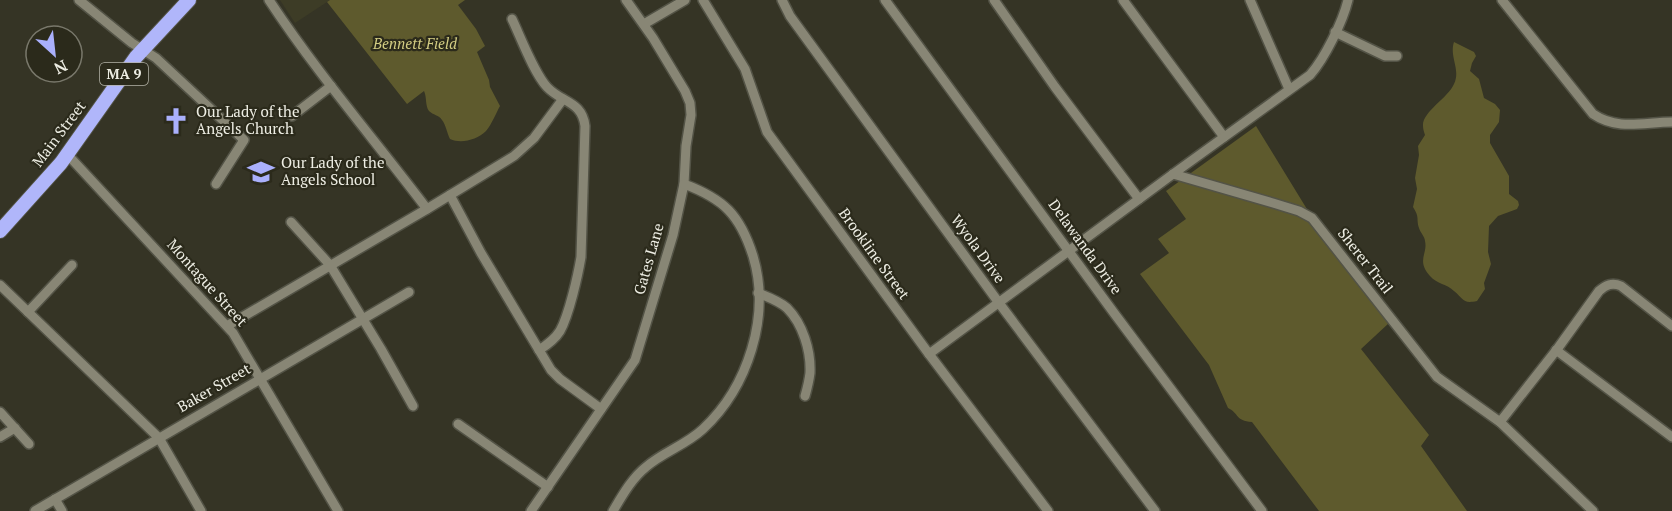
<svg xmlns="http://www.w3.org/2000/svg" width="1672" height="511" font-family="'PT Serif',serif">
	<rect width="100%" height="100%" fill="#353425"/>
	<polygon fill="#3d3c26" points="280,0 330,0 295,23"/>
	<g fill="#5e5a2d">
		<path d="M330 0H465L458 5 476 29 485 46 477 52 489 80 490 87 500 106C496 113 492 124 486 131 477 140 461 144 450 139 447 133 446 125 442 120 439 115 433 115 429 111 425 106 427 97 424 91L407 104 327 2Z"/>
		<path d="M1454 42 1474 52 1476 56 1472 63 1470 71 1479 79 1484 98 1495 104 1500 110 1499 122 1490 135V143L1509 176V194L1518 201 1519 205 1517 209 1498 216 1489 226 1488 252 1491 264 1484 283 1485 289 1477 301C1462 304 1464 299 1454 291 1447 284 1437 284 1430 276 1416 260 1428 254 1425 241 1425 237 1420 232 1419 228 1416 218 1420 218 1413 207L1417 189 1415 178 1419 155 1418 146 1425 135C1424 132 1423 129 1423 126 1422 112 1448 98 1454 84 1461 69 1449 57 1454 42Z"/>
		<path d="M1256 126 1332 250 1389 323 1361 349 1429 435 1421 446 1467 511H1319L1252 422C1235 421 1239 413 1228 408L1209 365 1140 274 1169 253 1158 239 1186 219 1166 191Z"/>
	</g>
	<g fill="none" stroke-linecap="round" stroke-linejoin="round">
		<defs>
			<g id="minor">
				<polyline points="79,0 132,43 156,58 244,140 216,184"/>
				<path d="M269 0C317 73 374 139 427 209"/>
				<polyline points="703,0 745,69 767,132 929,354 1048,511"/>
				<polyline points="782,0 790,16 999,303 1155,511"/>
				<polyline points="885,0 1114,313 1262,511"/>
				<polyline points="994,0 1055,87 1139,199"/>
				<polyline points="1123,0 1224,137"/>
				<polyline points="1250,0 1289,89"/>
				<path d="M1502 0 1593 114C1618 131 1644 122 1672 122"/>
				<path d="M512 19C521 38 534 73 547 87 562 103 582 101 585 126L581 257C578 275 569 315 560 331 555 339 547 345 539 350"/>
				<polyline points="644,24 685,0"/>
				<polyline points="1335,32 1385,56 1397,56"/>
				<polyline points="292,116 331,86"/>
				<polyline points="67,154 233,333 338,511"/>
				<polyline points="1173,174 1273,203 1299,211 1312,218 1437,377 1500,422 1593,511"/>
				<polyline points="450,195 481,253 551,370 560,379 601,409"/>
				<polyline points="291,222 330,265 381,349 413,406"/>
				<polyline points="0,285 159,438 201,511"/>
				<path d="M758 293C768 297 779 301 787 308 803 324 811 351 810 373 809 381 807 389 805 396"/>
				<polyline points="28,312 72,265"/>
				<polyline points="227,326 427,209 514,156 534,138 563,99"/>
				<polyline points="1556,350 1672,437"/>
				<path d="M929 354 1173 174 1310 75C1325 58 1343 21 1348 0"/>
				<polyline points="0,412 29,444"/>
				<path d="M1500 422 1558 348 1599 291C1606 285 1612 282 1621 286L1672 326"/>
				<polyline points="458,424 548,487"/>
				<polyline points="0,437 15,428"/>
				<polyline points="55,499 62,511"/>
				<polyline points="35,511 409,292"/>
				<polyline points="531,511 635,360 673,235 684,184 686,146 691,115 690,103 685,91 653,38 626,0"/>
				<path d="M613 511C622 496 632 478 646 467 663 452 686 445 703 429 748 387 771 316 753 256 740 215 724 199 684 184"/>
			</g>
			<polyline id="highway" points="0,231 61,163 136,57 189,0"/>
		</defs>
		<use href="#minor" stroke="#535346" stroke-width="12"/>
		<use href="#highway" stroke="#535346" stroke-width="16"/>
		<use href="#minor" stroke="#888675" stroke-width="9"/>
		<use href="#highway" stroke="#b0b6fa" stroke-width="14"/>
	</g>
	<defs>
		<symbol id="church-bare" viewBox="-9 -9 18 18"><path d="M-1.2-6h2.4v3.5h3.3v2.4h-3.3V6h-2.4V-.1h-3.3v-2.4h3.3Z" fill="#aab0fc" stroke="#2b2a1b" stroke-width="2.5" paint-order="stroke"/></symbol>
		<symbol id="school-bare" viewBox="-9 -9 18 18"><path d="M0-5L7-2L0 1L-7-2ZM-4 1L0 2.5L4 1V4Q0 6-4 4Z" fill="#aab0fc" stroke="#2b2a1b" stroke-width="2.5" paint-order="stroke"/></symbol>
	</defs>
	<g fill-rule="evenodd">
		<use href="#church-bare" x="157" y="102" width="38" height="38"/>
		<use href="#school-bare" x="242" y="153" width="38" height="38"/>
	</g>
	<g text-anchor="middle" stroke-width="4.5" stroke-linejoin="round" paint-order="stroke">
		<rect fill="#2b2a1b" stroke="#b4b3a8" stroke-width="1.5" x="100" y="63" width="48" height="22" rx="4.5"/>
		<g font-size="14" font-weight="bold" fill="#eeeee4">
			<text x="124" y="79">MA 9</text>
		</g>
		<g font-size="15" font-style="italic" fill="#d2cc82" stroke="#2b2a1b">
			<text x="415" y="49">Bennett Field</text>
		</g>
		<g font-size="15" fill="#eeeee4" stroke="#2b2a1b" text-anchor="start">
			<text x="196" y="117">Our Lady of the<tspan x="196" dy="17">Angels Church</tspan></text>
			<text x="281" y="168">Our Lady of the<tspan x="281" dy="17">Angels School</tspan></text>
		</g>
		<g font-size="15" fill="#eeeee4" stroke="#2b2a1b">
			<text transform="translate(59 134) rotate(-53)" y="5">Main Street</text>
			<text transform="translate(1085 247) rotate(54)" y="5">Delawanda Drive</text>
			<text transform="translate(978 249) rotate(54)" y="5">Wyola Drive</text>
			<text transform="translate(874 254) rotate(54)" y="5">Brookline Street</text>
			<text transform="translate(649 259) rotate(-74)" y="5">Gates Lane</text>
			<text transform="translate(1365 261) rotate(52)" y="5">Sherer Trail</text>
			<text transform="translate(207 283) rotate(48)" y="5">Montague Street</text>
			<text transform="translate(214 388) rotate(-30)" y="5">Baker Street</text>
		</g>
	</g>
	<g transform="translate(54 54) rotate(153)"><circle r="28" fill="#2b2a1b" stroke="#79786b" stroke-width="1.5"/>
	<path d="M0-4.5L10 22L0 15L-10 22Z" fill="#aab0fc"/>
	<text y="-9" font-size="16" font-weight="bold" text-anchor="middle" fill="#eeeee4">N</text>
	</g>
</svg>
